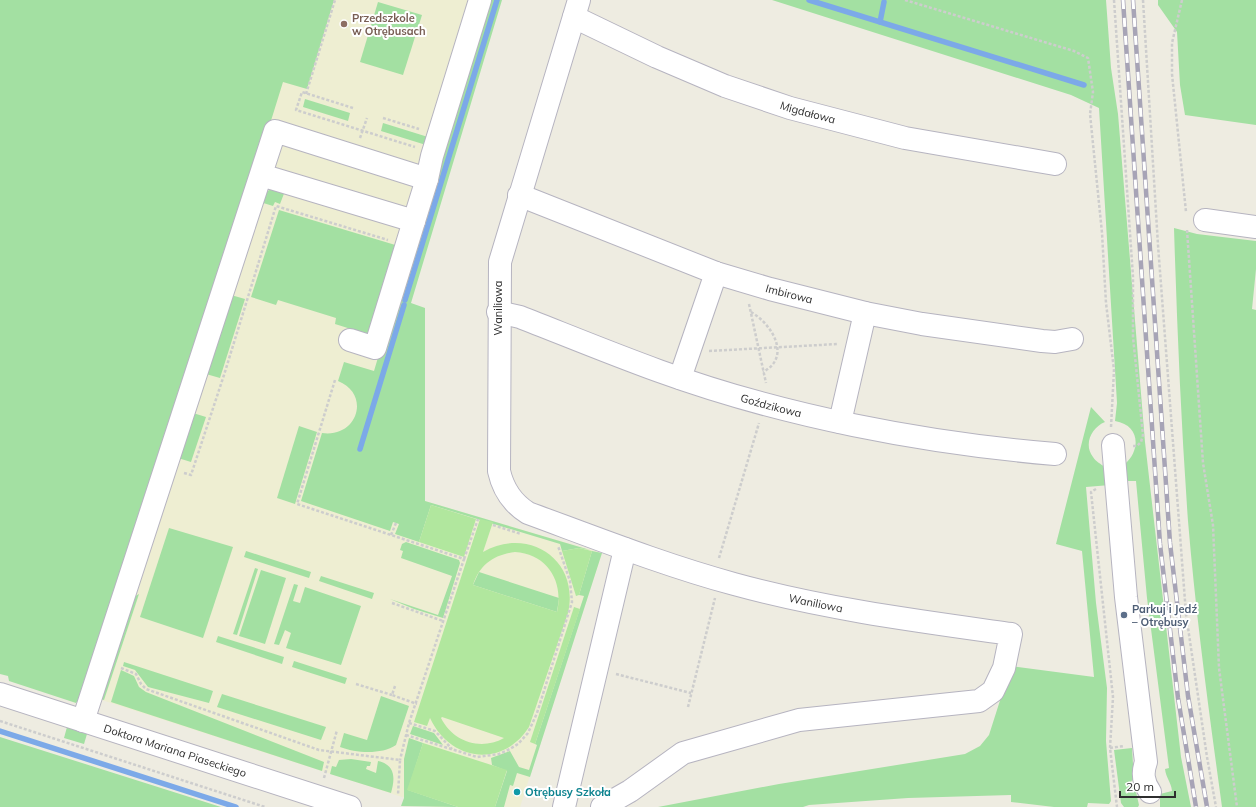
<svg xmlns="http://www.w3.org/2000/svg" width="1256" height="807" font-family="Mulish,sans-serif">
	<rect width="100%" height="100%" fill="#eeece1"/>
	<polygon fill="#eeeed2" points="304,0 490,0 398,300 425,308 425,501 602,553 520,807 433,807 83,694"/>
	<g fill="#a3e0a2">
		<polygon points="0,0 334,0 307,89 283,82 247,198 83,694 76,703 9,681 8,676 0,674"/>
		<path d="M485 0H502L411 303 425 308V501L590 550 579 548 562 551 560 544 431 505 419 542 395 534 399 524 393 522 390 531 301 501 322 433C358 438 371 394 338 381L344 362 374 371Z"/>
		<path d="M772 0H1106L1111 68 1118 114 1145 442 1181 757 1191 807H1160V794L1172 791C1171 782 1166 778 1165 769L1169 768 1147 598 1136 481H1128L1125 479V464C1141 450 1140 425 1115 421L1117 403 1099 108 1071 95Z"/>
		<polygon points="1158,0 1256,0 1256,125 1185,115 1180,85 1177,32 1158,5"/>
		<polygon points="378,2 422,15 403,75 360,62"/>
		<polygon points="305,99 350,113 348,121 303,107"/>
		<polygon points="383,123 428,137 426,145 381,131"/>
		<polygon points="271,189 285,191 280,204 275,202 273,206 260,202 266,192"/>
		<polygon points="279,210 402,247 370,335 335,324 336,318 278,300 276,305 251,297"/>
		<path d="M1174 228 1197 234 1256 241V269L1252 309 1256 310V807H1222C1209 712 1196 617 1188 521 1181 423 1177 326 1174 228Z"/>
		<polygon points="231,295 245,299 220,378 206,374"/>
		<path d="M1091 407 1105 422C1092 427 1083 444 1093 457 1096 462 1101 464 1105 467 1108 471 1108 480 1110 485L1086 487 1096 603 1107 688 1106 741 1111 801 1109 804 1088 803 1087 807H1054L1011 802V795L908 798 809 805 803 807H658L779 784 965 754 980 746 989 735 1011 666 1094 677 1082 551 1056 544Z"/>
		<polygon points="193,413 206,417 191,462 178,458"/>
		<polygon points="299,426 317,432 295,504 277,498"/>
		<polygon points="169,528 233,547 203,638 140,617"/>
		<polygon points="406,542 459,560 460,563 443,618 414,609 390,599 438,615 452,576 401,558 403,551 400,550 402,544"/>
		<polygon points="246,551 311,572 309,578 244,557"/>
		<polygon points="592,551 602,553 530,777 517,773 513,786 510,785 504,807 495,807 507,771 492,765 491,758 510,751 519,767 529,770 537,745 535,744 584,596 579,595"/>
		<polygon points="255,568 258,569 237,635 233,634"/>
		<polygon points="261,570 286,578 265,644 239,636"/>
		<polygon points="479,572 559,598 557,612 473,585"/>
		<polygon points="321,576 374,593 372,599 319,581"/>
		<polygon points="294,584 298,585 293,601 300,603 305,587 361,606 341,665 286,648 291,633 285,630 279,645 274,644"/>
		<polygon points="139,594 104,700 97,698 130,599"/>
		<polygon points="218,636 284,657 282,664 216,642"/>
		<polygon points="294,661 347,678 345,684 292,667"/>
		<polygon points="124,662 213,691 209,703 148,687 135,670 123,666"/>
		<polygon points="121,670 134,676 139,687 146,692 324,762 322,771 111,702"/>
		<polygon points="222,694 326,727 321,740 217,707"/>
		<path d="M381 696 409 706 396 745C381 755 356 753 340 747L344 733 367 740Z"/>
		<polygon points="413,726 434,733 443,745 410,734"/>
		<polygon points="67,727 87,734 84,744 64,738"/>
		<polygon points="0,737 221,807 0,807"/>
		<polygon points="409,738 423,743 408,790 458,807 401,806 404,798 404,759"/>
		<polygon points="1132,748 1134,780 1131,781 1132,783 1134,783 1139,805 1138,807 1124,807 1121,803 1114,750"/>
		<path d="M351 759 371 762 370 766H367L366 769 376 773 378 761C396 765 395 779 391 793L330 774 332 766 336 767 339 760Z"/>
	</g>
	<g fill="#b1e79e" fill-rule="evenodd">
		<polygon points="431,505 476,519 464,557 419,542"/>
		<path d="M480 519 493 522 483 552C529 526 580 560 568 613L529 727C502 769 450 761 430 718L427 726 414 722ZM515 552C547 554 564 581 557 612L473 585C480 564 494 555 515 552ZM441 718 442 717 504 738C481 751 453 742 441 718Z"/>
		<polygon points="579,548 592,551 579,595 576,596 562,551"/>
		<polygon points="574,607 580,609 535,744 530,742"/>
		<polygon points="423,743 507,770 495,807 458,807 407,790"/>
	</g>
	<g fill="none" stroke-linecap="round" stroke-linejoin="round">
		<g stroke="#7ca9e8" stroke-width="5.5">
			<polyline points="809,0 1084,85"/>
			<polyline points="880,22 884,2"/>
			<polyline points="405,300 497,0"/>
			<polyline points="360,449 404,305"/>
			<polyline points="0,731 236,807"/>
		</g>
		<defs>
			<g id="minor">
				<path id="s1" d="M579 0 500 262 499 471C503 489 512 503 528 513 596 538 664 565 734 584 825 609 918 621 1011 634L1004 668 993 691 979 701 799 720 683 753 630 791 602 807"/>
				<path id="s2" d="M574 17 657 57 725 86 790 108 905 138 1055 164"/>
				<polyline points="427,179 432,156 480,0"/>
				<path id="s3" d="M519 195 716 273 770 289 865 313 922 324 1042 341 1055 342 1072 339"/>
				<polyline points="1205,220 1256,227"/>
				<path id="s4" d="M498 312 520 317C566 335 612 354 659 371 783 416 923 443 1055 454"/>
				<polyline points="350,340 375,348 414,221"/>
				<polyline points="680,378 716,273"/>
				<polyline points="840,422 865,313"/>
				<path d="M1113 445 1126 597 1146 762C1142 773 1143 782 1150 792"/>
				<path id="s5" d="M0 694 350 807"/>
				<polyline points="83,721 275,131 427,179 414,221 261,175"/>
				<polyline points="564,807 625,549"/>
			</g>
		</defs>
		<use href="#minor" stroke="#b6b4c0" stroke-width="24"/>
		<g stroke="#cdcdcd" stroke-width="2.5" stroke-dasharray="3 2" stroke-linecap="butt">
			<polyline points="905,0 1074,51 1088,58 1093,92 1090,114 1102,233 1106,303 1114,370 1111,427"/>
			<polyline points="1114,0 1133,277 1133,337 1143,435 1141,442 1137,446 1133,446"/>
			<polyline points="1143,0 1158,245 1186,614 1207,757 1216,807"/>
			<polyline points="1182,0 1172,43 1172,74 1186,212"/>
			<polyline points="306,94 335,0"/>
			<polyline points="353,108 302,92 296,110 415,147"/>
			<polyline points="383,118 419,129"/>
			<polyline points="360,138 367,118"/>
			<polyline points="1187,230 1203,463 1213,525 1219,668 1237,807"/>
			<polyline points="749,304 766,383"/>
			<path d="M751 312C772 324 792 357 763 372"/>
			<polyline points="709,351 838,344"/>
			<polyline points="335,380 297,504 464,559 409,723 400,760"/>
			<polyline points="184,473 191,475 224,375 276,206 388,240"/>
			<polyline points="1096,489 1091,492 1113,697 1110,748 1117,807"/>
			<polyline points="493,525 521,534"/>
			<polyline points="391,535 396,523"/>
			<polyline points="719,558 759,423"/>
			<polyline points="464,559 478,519"/>
			<polyline points="392,603 443,621"/>
			<polyline points="121,668 136,674 141,684 146,689 319,750 400,760 398,795"/>
			<polyline points="616,674 691,693"/>
			<polyline points="356,684 392,695"/>
			<polyline points="395,686 392,695 417,704"/>
			<polyline points="688,707 715,598"/>
			<polyline points="0,721 265,807"/>
			<polyline points="409,723 435,731 452,749"/>
			<polyline points="406,735 477,757 499,754 510,749 518,744 528,733 537,713 572,602 570,581 558,546"/>
			<polyline points="1110,748 1124,746"/>
			<polyline points="324,778 337,730"/>
		</g>
		<use href="#minor" stroke="#fff" stroke-width="22"/>
		<defs>
			<g id="rail">
				<polyline points="1123,0 1160,544 1178,698 1196,807"/>
				<polyline points="1133,0 1170,543 1188,696 1207,807"/>
			</g>
		</defs>
		<use href="#rail" stroke="#a7a4b6" stroke-width="4.5"/>
		<use href="#rail" stroke="#fff" stroke-width="3" stroke-dasharray="9" stroke-linecap="butt"/>
	</g>
	<circle fill="#8d6e63" stroke="#fff" stroke-width="1.5" cx="344" cy="24" r="4"/>
	<circle fill="#5c6f8a" stroke="#fff" stroke-width="1.5" cx="1124" cy="615" r="4"/>
	<circle fill="#0f9aa8" stroke="#fff" stroke-width="1.5" cx="517" cy="792" r="4"/>
	<g text-anchor="middle" stroke-width="4" stroke-linejoin="round" paint-order="stroke">
		<g font-size="11" font-weight="bold" fill="#785e54" stroke="#fff" text-anchor="start">
			<text x="352" y="22">Przedszkole<tspan x="352" dy="13">w Otrębusach</tspan></text>
		</g>
		<g font-size="11" fill="#2e2e2e" stroke="#fff">
			<text dy="4" stroke="none"><textPath href="#s2" startOffset="253">Migdałowa</textPath></text>
			<text dy="4" stroke="none"><textPath href="#s3" startOffset="288">Imbirowa</textPath></text>
			<text transform="translate(498 308) rotate(-90)" y="4">Waniliowa</text>
			<text dy="4" stroke="none"><textPath href="#s4" startOffset="289">Goździkowa</textPath></text>
			<text dy="4" stroke="none"><textPath href="#s1" startOffset="837">Waniliowa</textPath></text>
			<text dy="4" stroke="none"><textPath href="#s5" startOffset="184">Doktora Mariana Piaseckiego</textPath></text>
		</g>
		<g font-size="11" font-weight="bold" fill="#4e5e75" stroke="#fff" text-anchor="start">
			<text x="1132" y="613">Parkuj i Jedź<tspan x="1132" dy="13">– Otrębusy</tspan></text>
		</g>
		<g font-size="11" font-weight="bold" fill="#0d838f" stroke="#fff" text-anchor="start">
			<text x="525" y="796">Otrębusy Szkoła</text>
		</g>
	</g>
	<path d="M1120 791v6h55v-6" fill="none" stroke="#2e2e2e" stroke-width="2"/>
	<text x="1126" y="791" font-size="12" fill="#2e2e2e" stroke="#ffffff" stroke-width="3" paint-order="stroke">20 m</text>
</svg>
